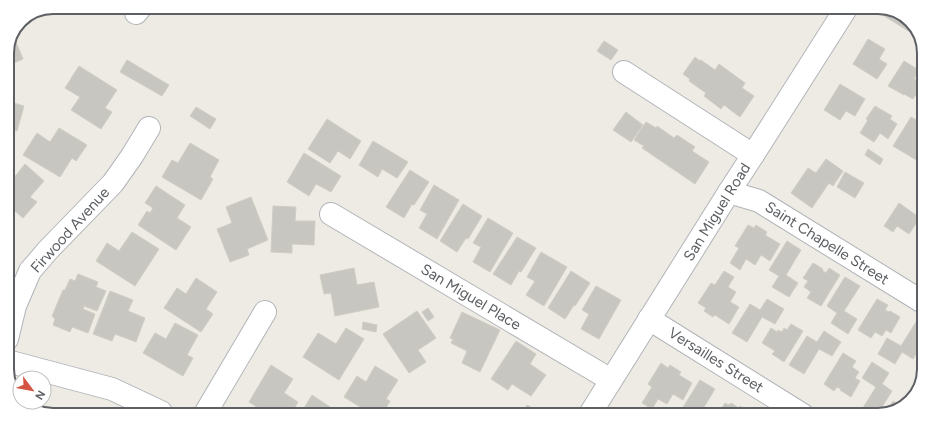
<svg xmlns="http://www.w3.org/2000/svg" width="931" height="422" font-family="Figtree,sans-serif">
	<rect width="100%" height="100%" fill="#edebe4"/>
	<g fill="#c8c6c1" stroke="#d1cdc3">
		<polygon points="883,11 896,11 916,27 919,36 918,37 881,14"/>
		<polygon points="13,37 14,37 23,59 7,66 7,51"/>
		<polygon points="868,39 885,49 879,59 887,64 877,79 853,64"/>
		<polygon points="604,41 618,50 611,60 597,51"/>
		<polygon points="695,57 700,61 701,60 715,70 719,64 745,83 742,88 754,96 740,117 724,105 721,109 704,96 706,93 689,81 690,79 683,74"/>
		<polygon points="127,60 169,85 162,96 120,72"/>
		<polygon points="904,61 919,70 914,79 923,84 913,99 904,94 904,95 888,86"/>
		<polygon points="79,66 117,90 105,108 112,112 101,129 71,110 80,97 65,88"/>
		<polygon points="840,84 865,99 855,116 846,111 840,120 824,110"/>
		<polygon points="7,101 24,106 17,131 7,128"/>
		<polygon points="875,106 892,116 890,119 897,124 888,139 880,133 874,142 860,133 868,120 866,119"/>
		<polygon points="196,107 216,119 210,129 190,116"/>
		<polygon points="626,112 643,125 631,142 613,130"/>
		<polygon points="911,117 923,124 923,128 920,133 923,134 923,139 920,144 923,146 923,164 893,146"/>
		<polygon points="327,119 361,141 350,159 338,151 330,163 308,149"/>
		<polygon points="646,122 656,128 657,126 674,138 677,135 695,147 692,151 709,162 695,184 642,148 644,146 634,140"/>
		<polygon points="59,128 87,145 76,161 72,158 60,177 23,155 37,133 50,142"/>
		<polygon points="373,141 408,162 397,178 382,169 378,177 359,165"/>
		<polygon points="190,143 219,160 210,177 213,179 201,200 162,177 172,160 178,163"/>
		<polygon points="868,149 883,159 880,165 865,155"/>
		<polygon points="304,153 341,176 331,192 316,184 309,196 287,182"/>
		<polygon points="826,159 843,171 833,186 829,183 812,208 791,193 808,168 816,173"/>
		<polygon points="25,164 44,181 30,197 37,202 23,218 7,204 7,174 13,179"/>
		<polygon points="410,170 429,182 414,205 412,204 404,218 386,207"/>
		<polygon points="845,172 864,183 855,198 837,187"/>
		<polygon points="434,185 459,200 437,239 419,228 427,214 420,210"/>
		<polygon points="156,186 185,205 177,218 191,227 176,250 138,225 147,211 150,213 153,208 145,203"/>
		<polygon points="251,197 268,240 247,249 249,255 230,262 217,229 232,223 226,207"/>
		<polygon points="899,203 920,218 909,234 897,226 893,232 884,226"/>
		<polygon points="463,204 482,216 468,239 466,238 457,252 440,241"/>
		<polygon points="273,206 296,207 295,221 315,221 314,245 292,244 292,253 271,252"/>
		<polygon points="488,218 513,233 490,272 473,262 481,247 473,243"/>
		<polygon points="748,225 754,228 756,225 767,232 765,235 780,244 770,261 761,255 755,265 746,259 740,270 730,263 739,248 735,246"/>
		<polygon points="132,232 159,249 135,286 96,261 107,243 119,251"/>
		<polygon points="517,237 536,248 521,272 519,271 511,285 493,274"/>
		<polygon points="787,241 801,250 786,275 798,283 789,297 772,287 779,276 769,270"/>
		<polygon points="541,252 567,267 544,306 526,295 535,281 527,277"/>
		<polygon points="813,263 823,269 822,270 826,273 829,268 840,275 821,306 807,298 811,292 804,287 808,281 803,278"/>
		<polygon points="354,268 357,285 374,282 379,307 335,316 331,293 324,294 320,275"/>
		<polygon points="571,271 590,283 575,306 574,305 565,319 548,308"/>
		<polygon points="724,271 734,277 728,287 736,292 730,302 739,307 729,324 715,315 713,317 704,311 706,308 698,303 711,283 715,285"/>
		<polygon points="78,274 98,282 96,287 106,291 97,311 84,306 83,309 95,314 88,333 72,327 70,332 53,325 55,319 52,316 63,290 65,290 70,279 75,281"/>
		<polygon points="845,277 860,286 844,311 857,319 848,334 831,323 837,313 827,306"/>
		<polygon points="196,278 217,292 206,309 213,314 201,332 164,308 177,288 186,294"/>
		<polygon points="596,286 621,300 599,339 581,329 589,314 582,310"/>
		<polygon points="110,291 133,300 128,311 145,318 136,342 115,334 112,341 93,334"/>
		<polygon points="767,299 784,309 775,324 762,317 747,342 732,333 750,304 760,310"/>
		<polygon points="877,299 888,305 885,310 889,312 890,311 900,317 891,333 886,330 882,336 875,332 871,338 858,330"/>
		<polygon points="428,308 434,317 428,321 422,312"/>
		<polygon points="417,311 436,338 418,350 426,362 409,373 383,334"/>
		<polygon points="462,312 500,330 480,372 462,363 467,351 451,343 453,339 450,338"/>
		<polygon points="363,322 377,325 376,332 362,329"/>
		<polygon points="916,322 921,324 921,346 913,359 902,352 895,364 878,354 887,338 901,346"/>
		<polygon points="175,323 198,335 187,355 193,358 183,376 143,353 155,333 166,339"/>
		<polygon points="791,324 803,331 784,362 772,354 775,351 762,343 771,328 777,332 778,330 782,332 784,328 787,330"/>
		<polygon points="346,328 364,339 339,380 303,357 318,333 336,344"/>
		<polygon points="824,331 841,342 832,356 819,349 804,374 789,365 807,336 817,342"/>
		<polygon points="516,341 536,354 530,364 546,375 531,396 512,384 508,390 491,379"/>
		<polygon points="843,353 856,361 852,367 859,372 855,378 860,381 851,397 840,390 841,389 837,387 834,391 824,384"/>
		<polygon points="872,362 889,373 882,384 892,391 877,415 867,415 861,411 876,387 862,378"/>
		<polygon points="661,363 668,368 670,365 681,372 679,375 692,383 683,400 673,394 667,404 658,399 652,409 642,403 652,387 648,384"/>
		<polygon points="271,365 293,379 284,393 298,402 292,412 265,412 249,402"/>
		<polygon points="375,366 398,380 386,399 390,401 383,413 370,413 344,397 357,376 366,382"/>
		<polygon points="700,380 715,389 701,412 698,410 696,414 690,414 682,409"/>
		<polygon points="312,395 339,413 301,413"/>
		<polygon points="907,396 911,398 904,407 886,413 893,401 901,407"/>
		<polygon points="725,403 729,405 731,403 739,408 740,406 753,414 718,414"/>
		<polygon points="527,405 543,414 523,413"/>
	</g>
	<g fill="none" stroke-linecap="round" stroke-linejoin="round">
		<defs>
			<g id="minor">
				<polyline points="136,13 141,7"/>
				<polyline points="624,72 753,155"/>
				<polyline points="729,192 759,201 921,301"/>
				<polyline points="331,214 611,380"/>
				<polyline points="649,319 803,415"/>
				<polyline points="7,339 15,306 30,271 48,250 113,183 132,156 149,128"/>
				<polyline points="7,361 112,389 161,412"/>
				<polyline points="206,412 265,312"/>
				<polyline points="590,414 729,192 753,155 845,10"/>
			</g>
		</defs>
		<use href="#minor" stroke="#b1b4b8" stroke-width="24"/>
		<use href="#minor" stroke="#fff" stroke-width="22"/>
	</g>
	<g text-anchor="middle" stroke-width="4" stroke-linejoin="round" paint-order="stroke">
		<g font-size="15" fill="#5c5f63" stroke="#fff">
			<text transform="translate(717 212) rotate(-58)" y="5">San Miguel Road</text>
			<text transform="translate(70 230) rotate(-48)" y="5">Firwood Avenue</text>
			<text transform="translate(827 243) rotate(32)" y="5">Saint Chapelle Street</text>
			<text transform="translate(471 297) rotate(31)" y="5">San Miguel Place</text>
			<text transform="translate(716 360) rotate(32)" y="5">Versailles Street</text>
		</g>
	</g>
	<path d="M0 0H931V422H0ZM53 14H878A39 39 0 0 1 917 53V369A39 39 0 0 1 878 408H53A39 39 0 0 1 14 369V53A39 39 0 0 1 53 14Z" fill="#fff" fill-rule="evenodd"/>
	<path fill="none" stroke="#5c5f63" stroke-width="2" d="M53 14H878A39 39 0 0 1 917 53V369A39 39 0 0 1 878 408H53A39 39 0 0 1 14 369V53A39 39 0 0 1 53 14Z"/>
	<g transform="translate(32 390) rotate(122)"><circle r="19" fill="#ffffff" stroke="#bebfc1"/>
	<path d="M0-3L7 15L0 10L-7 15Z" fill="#d55342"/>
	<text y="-6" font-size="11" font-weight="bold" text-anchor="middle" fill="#5c5f63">N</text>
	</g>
</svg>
